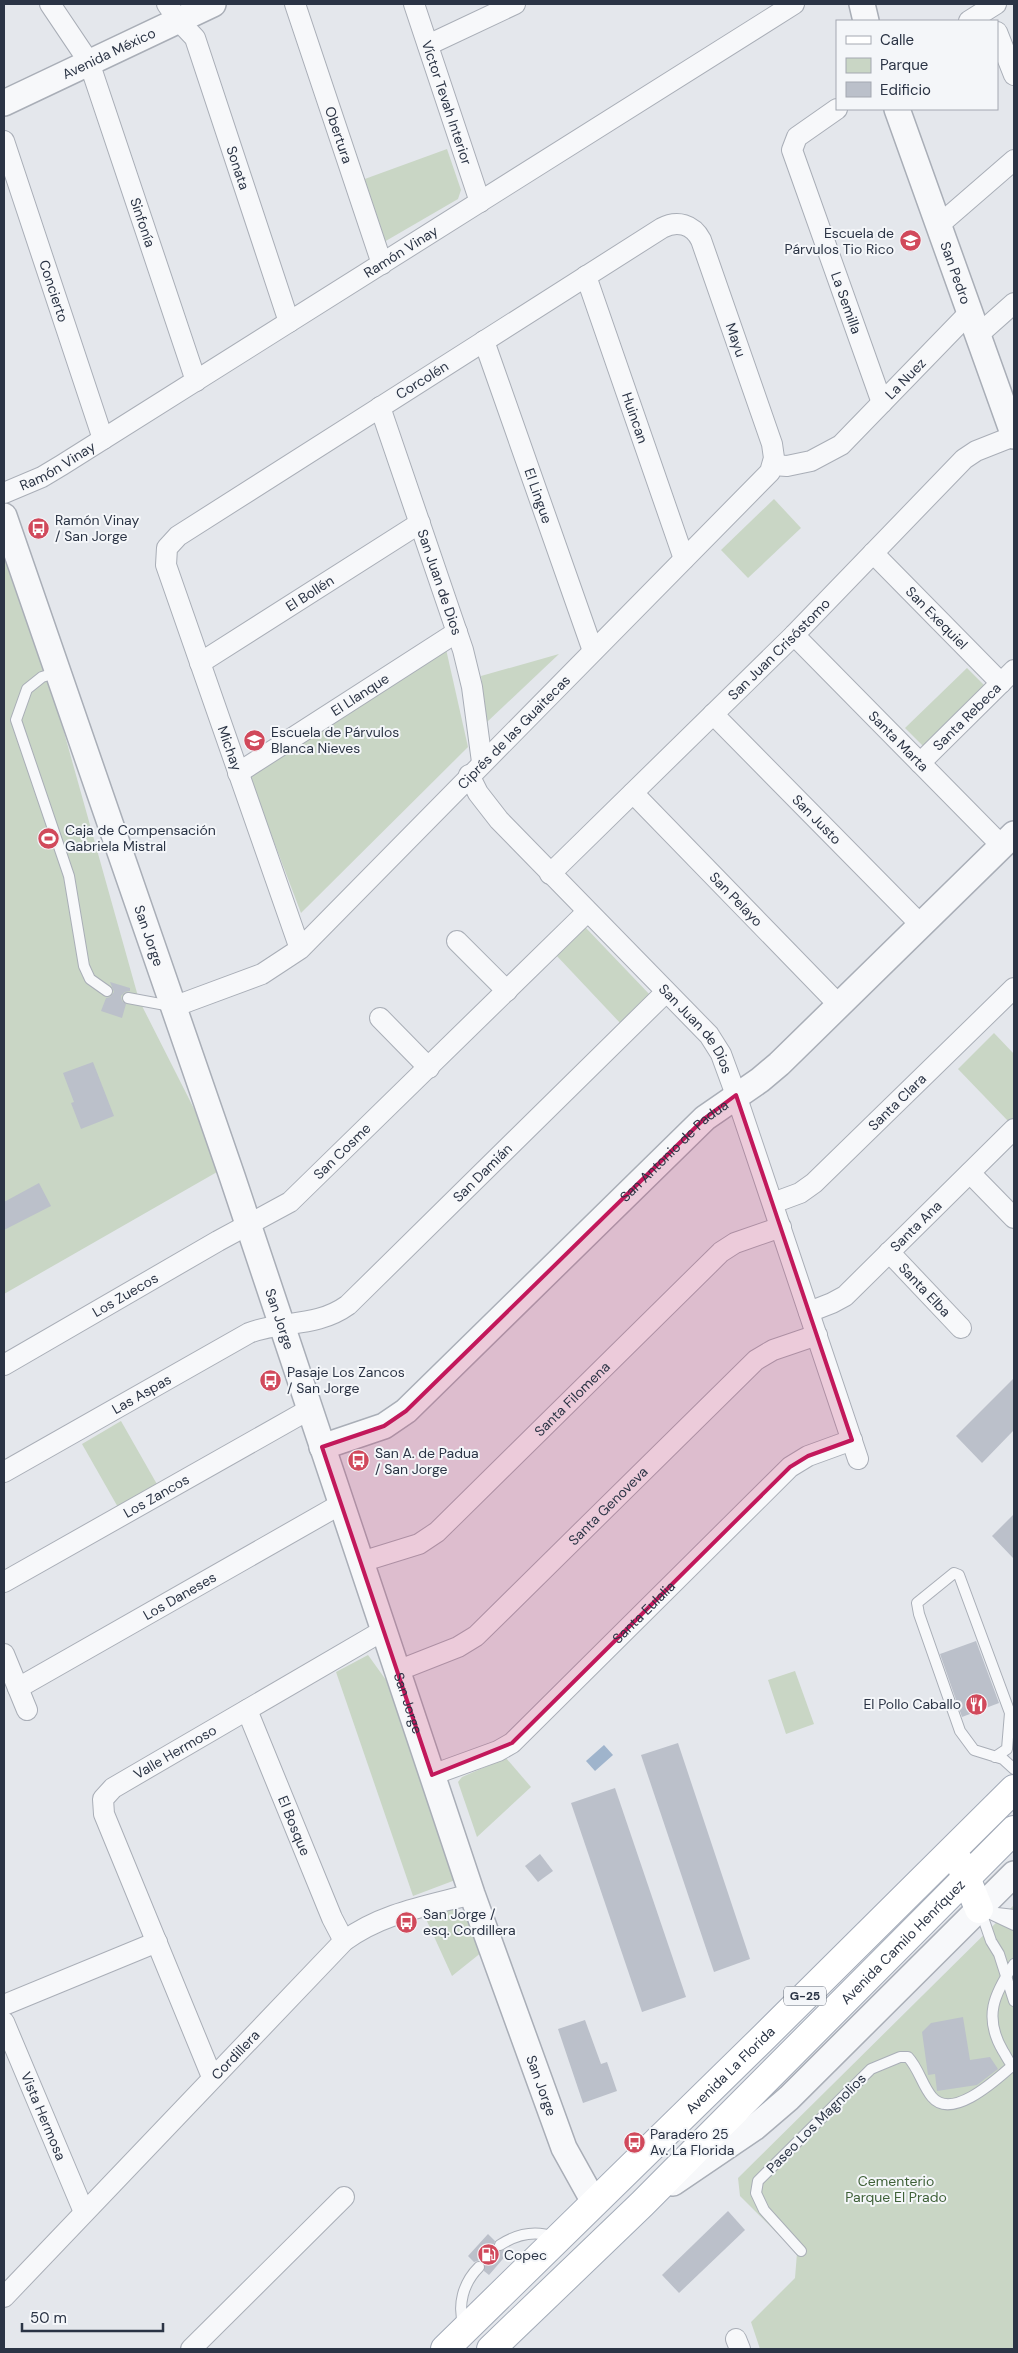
<svg xmlns="http://www.w3.org/2000/svg" width="1018" height="2353" font-family="'DM Sans',sans-serif">
	<rect width="100%" height="100%" fill="#e4e7ec"/>
	<g fill="#c9d6c5">
		<polygon points="447,149 461,190 458,199 384,242 362,180"/>
		<polygon points="774,499 801,528 748,578 721,550"/>
		<polygon points="4,550 48,675 139,1000 224,1168 4,1294"/>
		<polygon points="446,649 468,747 301,913 249,776"/>
		<polygon points="559,654 487,722 481,676"/>
		<polygon points="967,668 986,687 924,747 905,728"/>
		<polygon points="585,927 652,997 622,1025 556,955"/>
		<polygon points="994,1033 1014,1054 1014,1117 1009,1122 958,1069"/>
		<polygon points="121,1421 158,1486 119,1509 82,1444"/>
		<polygon points="368,1655 386,1680 458,1879 413,1896 336,1672"/>
		<polygon points="795,1671 814,1724 786,1734 768,1680"/>
		<polygon points="506,1758 531,1787 477,1837 458,1782 462,1777"/>
		<polygon points="1014,1905 1014,2349 760,2349 751,2322 795,2278 797,2253 740,2196 738,2178"/>
		<polygon points="450,1908 469,1917 482,1952 452,1976 426,1919"/>
	</g>
	<polygon fill="#9fb4cc" points="604,1745 613,1755 595,1771 586,1761"/>
	<g fill="#bbc0ca">
		<polygon points="110,982 130,988 130,991 125,992 121,996 122,1001 126,1004 122,1018 101,1011 106,998 110,997 114,992"/>
		<polygon points="93,1062 114,1116 81,1129 71,1103 74,1102 63,1073"/>
		<polygon points="39,1183 51,1206 4,1230 4,1202"/>
		<polygon points="1014,1378 1014,1430 982,1463 956,1436"/>
		<polygon points="1014,1514 1014,1559 992,1536"/>
		<polygon points="976,1641 999,1703 962,1717 940,1654"/>
		<polygon points="678,1743 750,1959 714,1972 641,1755"/>
		<polygon points="615,1788 686,1997 642,2012 571,1803"/>
		<polygon points="540,1854 553,1871 538,1882 525,1866"/>
		<polygon points="963,2017 970,2060 990,2057 998,2069 977,2085 937,2091 935,2074 928,2075 922,2032 931,2023"/>
		<polygon points="585,2020 601,2064 607,2062 617,2091 583,2103 558,2029"/>
		<polygon points="728,2211 745,2230 679,2293 662,2275"/>
		<polygon points="488,2234 495,2241 493,2246 496,2251 505,2250 508,2253 489,2275 484,2271 484,2262 480,2260 474,2262 468,2256"/>
	</g>
	<g fill="none" stroke-linecap="round" stroke-linejoin="round">
		<defs>
			<g id="service">
				<polyline points="58,672 42,677 27,689 16,720 69,876 84,966 90,979 107,991"/>
				<polyline points="128,998 171,1006"/>
				<polyline points="995,1757 1007,1749 1010,1713 959,1575 954,1573 917,1603 919,1614 960,1731 974,1750 1003,1759 1014,1769"/>
				<polyline points="980,1909 991,1941 999,1954 1014,2001"/>
				<polyline points="980,1909 1014,1925"/>
				<polyline points="997,1913 1014,1915"/>
				<path d="M1014 1964C994 1994 983 2017 1003 2051 1007 2057 1009 2063 1014 2067"/>
				<path d="M500 2245C517 2234 535 2230 554 2237"/>
				<path d="M801 2251 764 2210 756 2193 758 2181 871 2069 900 2057H908C919 2069 922 2085 932 2097 952 2121 997 2079 1012 2066"/>
				<path d="M464 2327C457 2305 463 2283 479 2267"/>
			</g>
			<g id="minor">
				<path id="s1" d="M50 4 89 62 196 381"/>
				<path id="s2" d="M167 4 178 20 195 38 289 322"/>
				<path id="s3" d="M295 4 382 264"/>
				<path id="s4" d="M414 4 480 202"/>
				<polyline points="969,21 996,4"/>
				<polyline points="997,32 1014,75"/>
				<polyline points="428,45 515,4"/>
				<path id="s5" d="M837 109 797 137 792 150 882 403"/>
				<path id="s6" d="M4 141 103 439"/>
				<polyline points="939,225 1014,160"/>
				<path id="s7" d="M586 276 684 559"/>
				<polyline points="978,335 1014,303"/>
				<path id="s8" d="M484 341 593 651"/>
				<path id="s9" d="M380 407 463 650 472 687 482 762"/>
				<path id="s10" d="M773 465 787 466 811 461 841 445 970 312"/>
				<path id="s11" d="M4 493 42 477 62 465 794 4"/>
				<path id="s12" d="M873 553 1001 683"/>
				<path id="s13" d="M794 635 1002 846"/>
				<path id="s14" d="M200 663 420 523"/>
				<path id="s15" d="M713 714 921 925"/>
				<path id="s16" d="M920 763 1014 670"/>
				<path id="s17" d="M238 773 457 632"/>
				<path id="s18" d="M469 775 478 793 499 820 709 1035 721 1054 736 1095 858 1459"/>
				<path id="s19" d="M633 793 839 1005"/>
				<path id="s20" d="M550 874 794 635 964 459 976 451 1014 436"/>
				<polyline points="457,941 507,991"/>
				<path id="s21" d="M173 1007 262 974 300 949 770 472 774 458 772 444 701 240C693 224 677 220 662 228L178 536 167 548 166 565 300 949"/>
				<polyline points="380,1018 429,1068"/>
				<polyline points="970,1173 1014,1218"/>
				<path id="s22" d="M773 1203 800 1193 814 1183 1014 988"/>
				<path id="s23" d="M889 1252 961 1328"/>
				<path id="s24" d="M809 1312 832 1303 845 1296 1014 1129"/>
				<path id="s25" d="M4 1365 218 1241 290 1202 587 912"/>
				<path id="s26" d="M4 1472 249 1333C282 1320 316 1328 348 1305L666 992"/>
				<path id="s27" d="M361 1562 419 1544 437 1532 721 1252 735 1243 781 1227"/>
				<path id="s28" d="M4 1582 310 1409"/>
				<polyline points="4,1654 27,1710"/>
				<path id="s29" d="M397 1671 458 1647 476 1636 756 1360 773 1350 817 1335"/>
				<path id="s30" d="M18 1688 341 1504"/>
				<path id="s31" d="M247 1710 332 1918 344 1941"/>
				<path id="s32" d="M432 1775 498 1751 512 1743 790 1467 808 1456 852 1440"/>
				<polyline points="4,2005 157,1942"/>
				<path id="s33" d="M4 2022 84 2212"/>
				<path id="s34" d="M212 2077 104 1814 103 1799 113 1788 384 1630"/>
				<path id="s35" d="M4 2297 344 1941C382 1913 427 1906 472 1894"/>
				<polyline points="736,2339 740,2349"/>
				<polyline points="191,2349 344,2197"/>
			</g>
			<g id="tertiary">
				<polyline points="862,4 866,21"/>
				<path id="s36" d="M4 103 213 4"/>
				<path id="s37" d="M897 109 1014 436"/>
				<path id="s38" d="M4 516 232 1176 472 1894 564 2148 594 2202"/>
				<path id="s39" d="M322 1447 384 1426 406 1411 705 1118 760 1080 779 1064 1014 834"/>
				<polyline points="673,2183 754,2128 789,2098 1014,1874"/>
			</g>
			<g id="primary">
				<polyline points="960,1863 979,1909"/>
				<path id="s40" d="M445 2349 765 2036 1014 1789"/>
				<path id="s41" d="M491 2349 642 2204 1014 1830"/>
			</g>
		</defs>
		<use href="#service" stroke="#a9aeb7" stroke-width="12"/>
		<use href="#minor" stroke="#a9aeb7" stroke-width="22"/>
		<use href="#tertiary" stroke="#a9aeb7" stroke-width="28"/>
		<use href="#primary" stroke="#a3abb8" stroke-width="30"/>
		<use href="#service" stroke="#f7f8fa" stroke-width="10"/>
		<use href="#minor" stroke="#f7f8fa" stroke-width="20"/>
		<use href="#tertiary" stroke="#f7f8fa" stroke-width="25"/>
		<use href="#primary" stroke="#fff" stroke-width="28"/>
	</g>
	<path fill="#c2185b" fill-opacity="0.2" stroke="#c2185b" stroke-width="4" stroke-linejoin="round" d="M736 1095 852 1440 808 1456 790 1467 512 1743 432 1775 322 1447 384 1426 406 1411 705 1118Z"/>
	<defs>
		<symbol id="school-disc" viewBox="-11 -11 22 22"><circle r="9.5" fill="#d1495b" stroke="#f4f6f9"/><path d="M0-5L7-2L0 1L-7-2ZM-4 1L0 2.5L4 1V4Q0 6-4 4Z" fill="#fff"/></symbol>
		<symbol id="bus-disc" viewBox="-11 -11 22 22"><circle r="9.5" fill="#d1495b" stroke="#f4f6f9"/><path d="M-5-6H5V4H4V6H2V4H-2V6H-4V4H-5ZM-3.5-4V0h7V-4ZM-3.5 1.2v1.5H-2V1.2ZM2 1.2v1.5H3.5V1.2Z" fill="#fff"/></symbol>
		<symbol id="stadium-disc" viewBox="-11 -11 22 22"><circle r="9.5" fill="#d1495b" stroke="#f4f6f9"/><path d="M0-5a6.5 5 0 1 0 0 10a6.5 5 0 1 0 0-10ZM-3.5-1.8h7v3.6h-7Z" fill="#fff"/></symbol>
		<symbol id="restaurant-disc" viewBox="-11 -11 22 22"><circle r="9.5" fill="#d1495b" stroke="#f4f6f9"/><path d="M-5-6h1v4h1v-4h1v4h1v-4h1v5L-1.5 .5V6h-2V.5L-5-1ZM5-6V6H3V1.5H1.5Q1.5-4 5-6Z" fill="#fff"/></symbol>
		<symbol id="fuel-disc" viewBox="-11 -11 22 22"><circle r="9.5" fill="#d1495b" stroke="#f4f6f9"/><path d="M-5.5-6h7V0h2V4h1.3V-2.5L3-4.5l.8-.8L6-3V5H2.5V1h-1V6h-7ZM-4.2-4.7v3.2H.2V-4.7Z" fill="#fff"/></symbol>
	</defs>
	<g fill-rule="evenodd">
		<use href="#school-disc" x="898" y="228" width="25" height="25"/>
		<use href="#bus-disc" x="26" y="516" width="25" height="25"/>
		<use href="#school-disc" x="242" y="728" width="25" height="25"/>
		<use href="#stadium-disc" x="36" y="826" width="25" height="25"/>
		<use href="#bus-disc" x="258" y="1368" width="25" height="25"/>
		<use href="#bus-disc" x="346" y="1448" width="25" height="25"/>
		<use href="#restaurant-disc" x="964" y="1692" width="25" height="25"/>
		<use href="#bus-disc" x="394" y="1910" width="25" height="25"/>
		<use href="#bus-disc" x="622" y="2130" width="25" height="25"/>
		<use href="#fuel-disc" x="476" y="2242" width="25" height="25"/>
	</g>
	<g text-anchor="middle" stroke-width="4" stroke-linejoin="round" paint-order="stroke">
		<rect fill="#f4f6f9" stroke="#676e7b" stroke-width="1" x="784" y="1986.5" width="42" height="19" rx="4"/>
		<g font-size="12" font-weight="bold" fill="#2b3445">
			<text x="805" y="2000">G-25</text>
		</g>
		<g font-size="14" fill="#2b3445" stroke="#f4f6f9">
			<text dy="5" stroke="none"><textPath href="#s36" startOffset="116">Avenida México</textPath></text>
			<text dy="5" stroke="none"><textPath href="#s4" startOffset="104">Víctor Tevah Interior</textPath></text>
			<text dy="5" stroke="none"><textPath href="#s3" startOffset="138">Obertura</textPath></text>
			<text dy="5" stroke="none"><textPath href="#s2" startOffset="181">Sonata</textPath></text>
			<text dy="5" stroke="none"><textPath href="#s1" startOffset="239">Sinfonía</textPath></text>
			<text dy="5" stroke="none"><textPath href="#s11" startOffset="465">Ramón Vinay</textPath></text>
			<text dy="5" stroke="none"><textPath href="#s37" startOffset="174">San Pedro</textPath></text>
			<text dy="5" stroke="none"><textPath href="#s6" startOffset="158">Concierto</textPath></text>
			<text dy="5" stroke="none"><textPath href="#s5" startOffset="225">La Semilla</textPath></text>
			<text transform="translate(736 340) rotate(71)" y="5">Mayu</text>
			<text dy="5" stroke="none"><textPath href="#s10" startOffset="165">La Nuez</textPath></text>
			<text transform="translate(422 380) rotate(-32)" y="5">Corcolén</text>
			<text dy="5" stroke="none"><textPath href="#s7" startOffset="150">Huincan</textPath></text>
			<text dy="5" stroke="none"><textPath href="#s11" startOffset="60">Ramón Vinay</textPath></text>
			<text dy="5" stroke="none"><textPath href="#s8" startOffset="164">El Lingue</textPath></text>
			<text dy="5" stroke="none"><textPath href="#s9" startOffset="185">San Juan de Dios</textPath></text>
			<text dy="5" stroke="none"><textPath href="#s14" startOffset="130">El Bollén</textPath></text>
			<text dy="5" stroke="none"><textPath href="#s12" startOffset="91">San Exequiel</textPath></text>
			<text dy="5" stroke="none"><textPath href="#s20" startOffset="321">San Juan Crisóstomo</textPath></text>
			<text dy="5" stroke="none"><textPath href="#s17" startOffset="145">El Llanque</textPath></text>
			<text dy="5" stroke="none"><textPath href="#s16" startOffset="66">Santa Rebeca</textPath></text>
			<text dy="5" stroke="none"><textPath href="#s21" startOffset="445">Ciprés de las Guaitecas</textPath></text>
			<text dy="5" stroke="none"><textPath href="#s13" startOffset="149">Santa Marta</textPath></text>
			<text dy="5" stroke="none"><textPath href="#s21" startOffset="1902">Michay</textPath></text>
			<text dy="5" stroke="none"><textPath href="#s15" startOffset="148">San Justo</textPath></text>
			<text dy="5" stroke="none"><textPath href="#s19" startOffset="148">San Pelayo</textPath></text>
			<text dy="5" stroke="none"><textPath href="#s38" startOffset="444">San Jorge</textPath></text>
			<text dy="5" stroke="none"><textPath href="#s18" startOffset="342">San Juan de Dios</textPath></text>
			<text dy="5" stroke="none"><textPath href="#s22" startOffset="162">Santa Clara</textPath></text>
			<text dy="5" stroke="none"><textPath href="#s39" startOffset="466">San Antonio de Padua</textPath></text>
			<text dy="5" stroke="none"><textPath href="#s25" startOffset="402">San Cosme</textPath></text>
			<text dy="5" stroke="none"><textPath href="#s26" startOffset="574">San Damián</textPath></text>
			<text dy="5" stroke="none"><textPath href="#s24" startOffset="139">Santa Ana</textPath></text>
			<text dy="5" stroke="none"><textPath href="#s23" startOffset="52">Santa Elba</textPath></text>
			<text dy="5" stroke="none"><textPath href="#s25" startOffset="140">Los Zuecos</textPath></text>
			<text dy="5" stroke="none"><textPath href="#s38" startOffset="849">San Jorge</textPath></text>
			<text dy="5" stroke="none"><textPath href="#s26" startOffset="158">Las Aspas</textPath></text>
			<text dy="5" stroke="none"><textPath href="#s27" startOffset="272">Santa Filomena</textPath></text>
			<text dy="5" stroke="none"><textPath href="#s28" startOffset="175">Los Zancos</textPath></text>
			<text dy="5" stroke="none"><textPath href="#s29" startOffset="272">Santa Genoveva</textPath></text>
			<text dy="5" stroke="none"><textPath href="#s30" startOffset="186">Los Daneses</textPath></text>
			<text dy="5" stroke="none"><textPath href="#s32" startOffset="272">Santa Eulalia</textPath></text>
			<text dy="5" stroke="none"><textPath href="#s38" startOffset="1254">San Jorge</textPath></text>
			<text dy="5" stroke="none"><textPath href="#s34" startOffset="386">Valle Hermoso</textPath></text>
			<text dy="5" stroke="none"><textPath href="#s31" startOffset="125">El Bosque</textPath></text>
			<text dy="5" stroke="none"><textPath href="#s41" startOffset="579">Avenida Camilo Henríquez</textPath></text>
			<text dy="5" stroke="none"><textPath href="#s35" startOffset="335">Cordillera</textPath></text>
			<text dy="5" stroke="none"><textPath href="#s40" startOffset="399">Avenida La Florida</textPath></text>
			<text dy="5" stroke="none"><textPath href="#s38" startOffset="1659">San Jorge</textPath></text>
			<text dy="5" stroke="none"><textPath href="#s33" startOffset="102">Vista Hermosa</textPath></text>
			<text transform="translate(816 2123) rotate(-45)" y="5">Paseo Los Magnolios</text>
		</g>
		<g font-size="14" fill="#2b3445" stroke="#f4f6f9" text-anchor="start">
			<text x="894" y="238" text-anchor="end">Escuela de<tspan x="894" dy="16">Párvulos Tio Rico</tspan></text>
			<text x="55" y="525">Ramón Vinay<tspan x="55" dy="16">/ San Jorge</tspan></text>
			<text x="271" y="737">Escuela de Párvulos<tspan x="271" dy="16">Blanca Nieves</tspan></text>
			<text x="65" y="835">Caja de Compensación<tspan x="65" dy="16">Gabriela Mistral</tspan></text>
			<text x="287" y="1377">Pasaje Los Zancos<tspan x="287" dy="16">/ San Jorge</tspan></text>
			<text x="375" y="1458">San A. de Padua<tspan x="375" dy="16">/ San Jorge</tspan></text>
			<text x="961" y="1709" text-anchor="end">El Pollo Caballo</text>
			<text x="423" y="1919">San Jorge /<tspan x="423" dy="16">esq. Cordillera</tspan></text>
			<text x="650" y="2139">Paradero 25<tspan x="650" dy="16">Av. La Florida</tspan></text>
			<text x="504" y="2260">Copec</text>
		</g>
		<g font-size="14" fill="#3f6138" stroke="#f4f6f9">
			<text x="896" y="2186">Cementerio<tspan x="896" dy="16">Parque El Prado</tspan></text>
		</g>
	</g>
	<rect width="1018" height="2353" fill="none" stroke="#2b3445" stroke-width="10"/>
	<rect x="836" y="20" width="162" height="90" fill="#f4f6f9" stroke="#a4a8b1"/>
	<rect x="846" y="36" width="25" height="8" fill="#ffffff" stroke="#a4a8b1"/>
	<text x="880" y="45" font-size="15" fill="#2b3445">Calle</text>
	<rect x="846" y="58" width="25" height="15" fill="#c9d6c5" stroke="#a4a8b1"/>
	<text x="880" y="70" font-size="15" fill="#2b3445">Parque</text>
	<rect x="846" y="82" width="25" height="15" fill="#bbc0ca" stroke="#a4a8b1"/>
	<text x="880" y="95" font-size="15" fill="#2b3445">Edificio</text>
	<path d="M22 2323v8h141v-8" fill="none" stroke="#2b3445" stroke-width="2.5"/>
	<text x="30" y="2323" font-size="15" fill="#2b3445" stroke="#f4f6f9" stroke-width="4" paint-order="stroke">50 m</text>
</svg>
